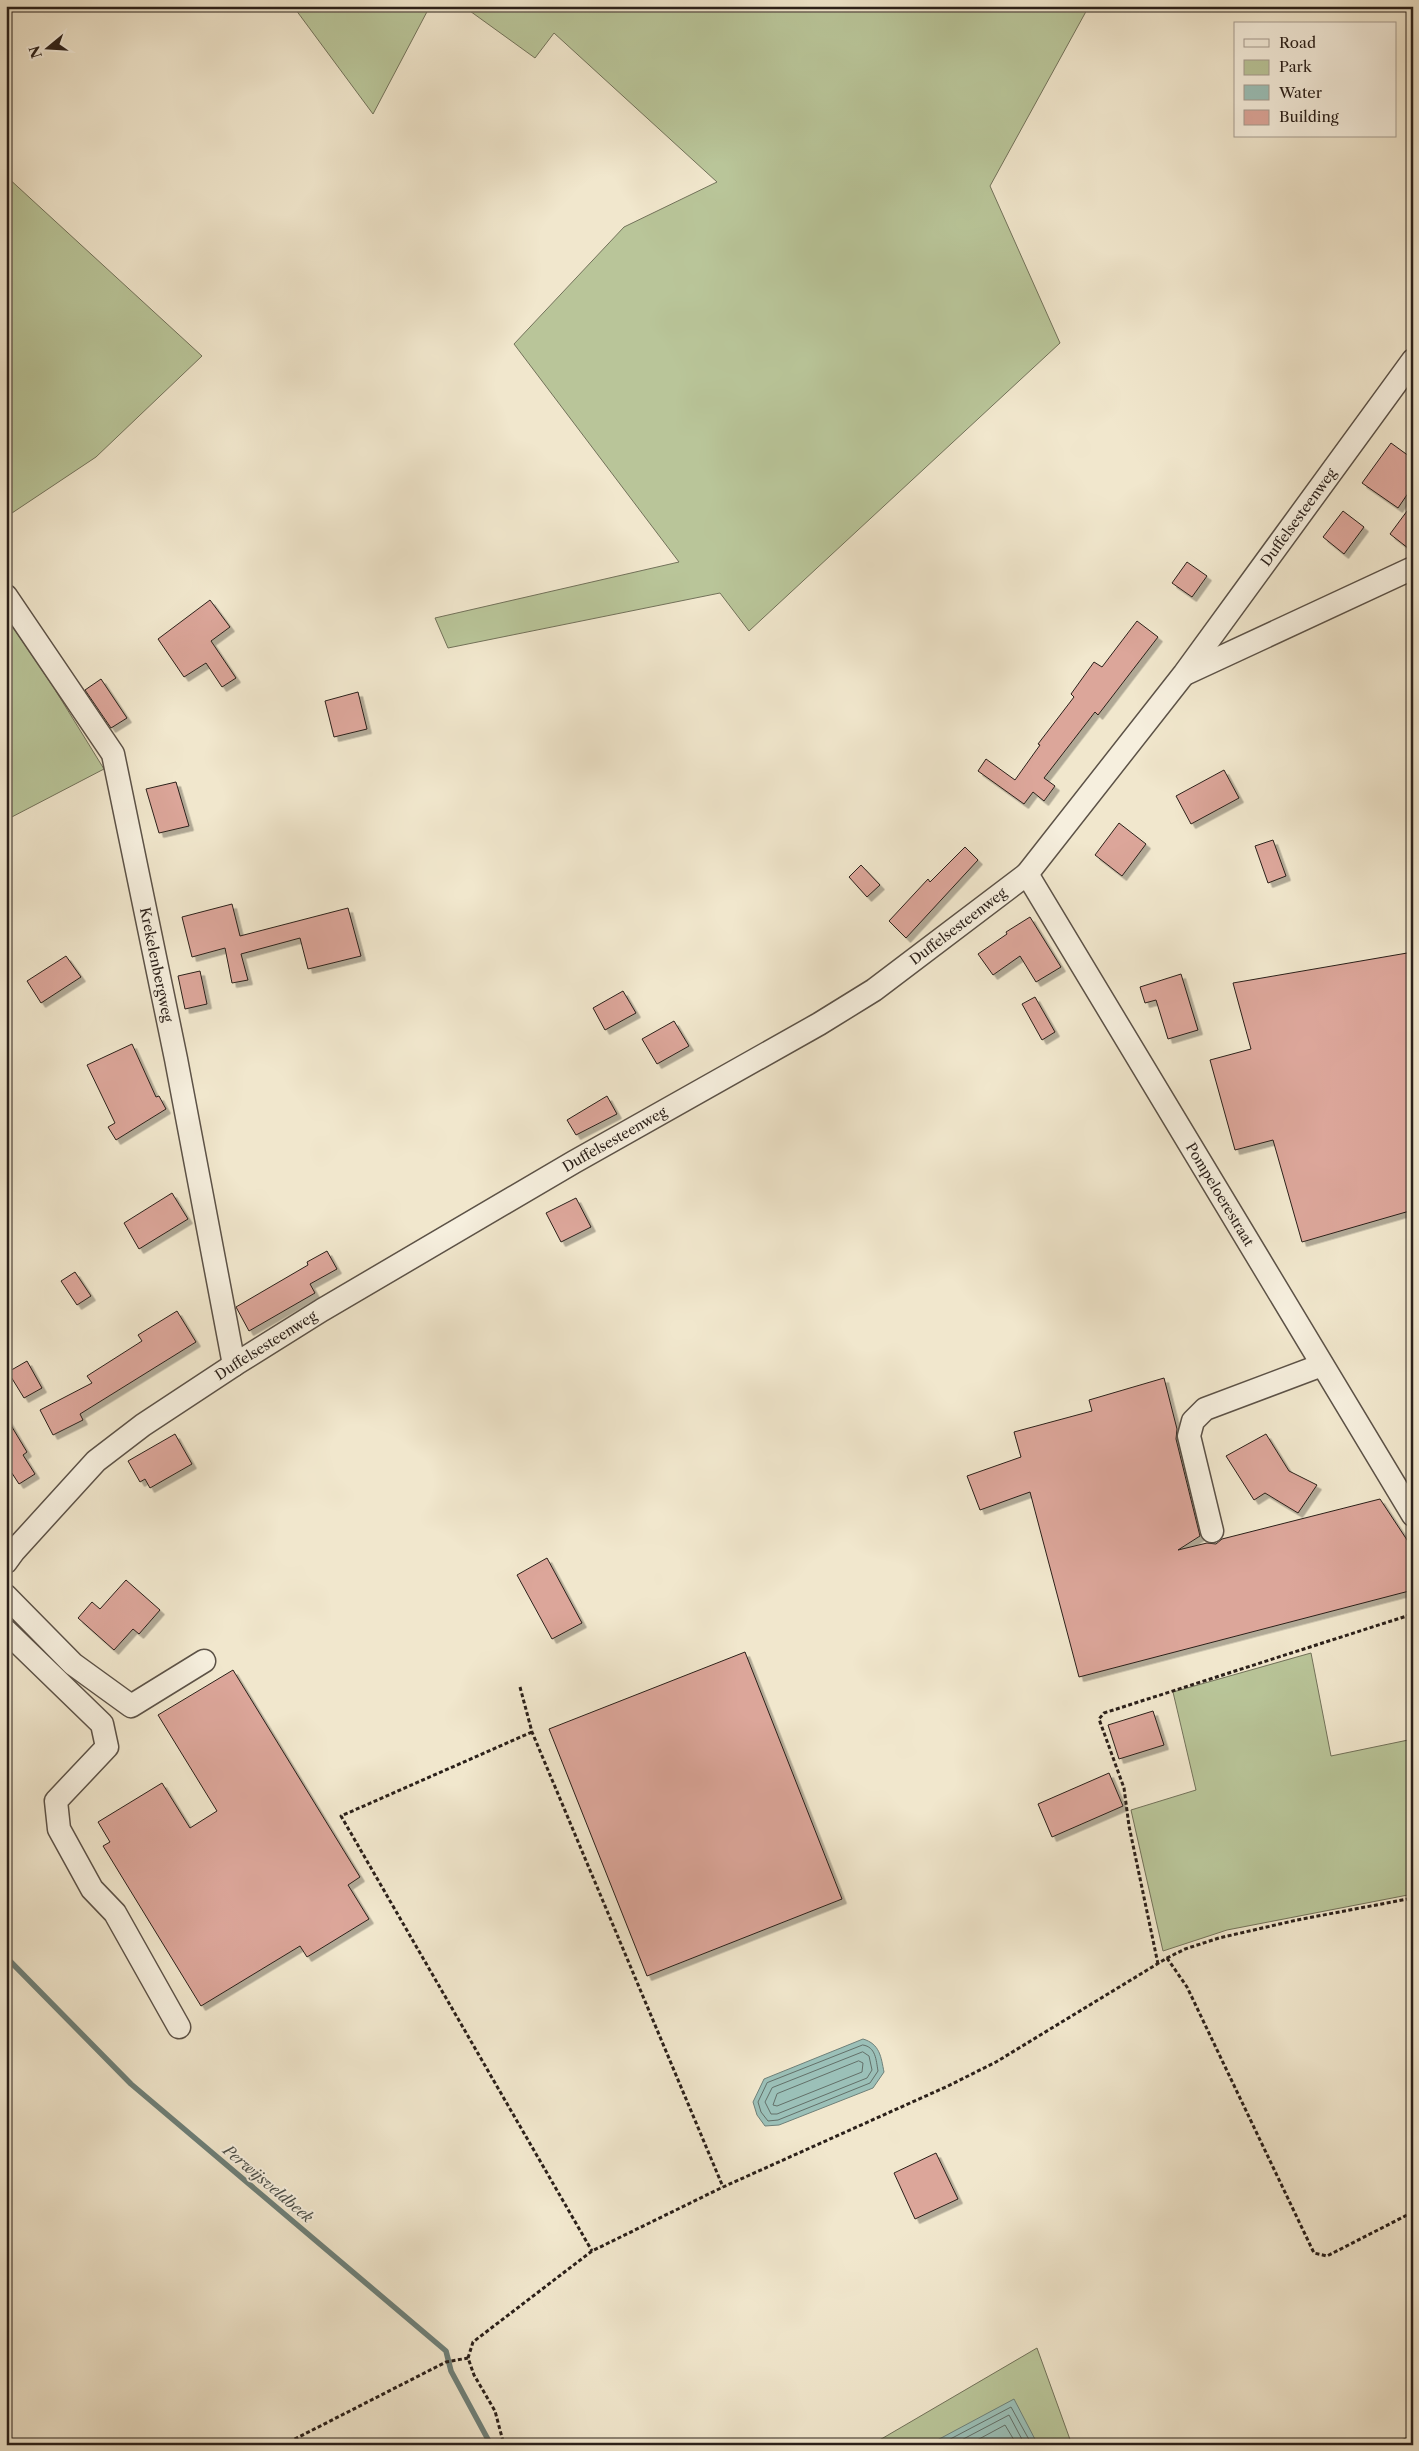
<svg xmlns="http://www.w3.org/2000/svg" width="1419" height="2451" font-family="'Libre Caslon Text',serif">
	<defs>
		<filter id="shadow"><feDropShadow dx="4.5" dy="4.5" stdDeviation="0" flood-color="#0004"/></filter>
	</defs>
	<rect width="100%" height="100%" fill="#f1e7cd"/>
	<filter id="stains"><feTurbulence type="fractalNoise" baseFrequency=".004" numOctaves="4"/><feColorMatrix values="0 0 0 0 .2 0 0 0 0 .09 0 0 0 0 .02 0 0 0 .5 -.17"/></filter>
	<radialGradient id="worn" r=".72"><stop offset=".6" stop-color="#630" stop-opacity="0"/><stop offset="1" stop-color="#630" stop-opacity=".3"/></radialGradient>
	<g fill="#b9c599" stroke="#72725a">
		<polygon points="293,6 430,6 373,114"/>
		<polygon points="463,6 1089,6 990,186 1060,343 749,631 720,593 448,648 435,618 679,562 514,344 624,227 717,182 554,33 535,58"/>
		<polygon points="6,176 202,356 96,457 6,517"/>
		<polygon points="6,617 54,688 104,769 6,820"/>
		<polygon points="1311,1653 1331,1756 1413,1739 1413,1894 1227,1930 1163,1951 1131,1810 1196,1790 1173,1692"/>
		<polygon points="1037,2348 1072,2445 871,2445"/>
		<polygon points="1413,2435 1413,2445 1389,2445"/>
	</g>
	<g fill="#9bc0b8" stroke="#6e8079">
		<path d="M863 2039C880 2044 881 2057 884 2072L873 2088 779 2125 765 2126 757 2115 753 2102 764 2079Z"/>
		<polygon points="1014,2399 1038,2445 928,2445"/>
	</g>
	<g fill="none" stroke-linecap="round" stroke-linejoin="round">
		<g stroke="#637069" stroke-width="1">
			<path d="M863 2045C876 2047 876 2060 878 2071L870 2083 778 2120 768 2121 761 2112 758 2102 767 2083Z"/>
			<polygon points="863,2052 869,2056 872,2070 867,2078 777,2114 771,2114 765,2102 772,2088"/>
			<polygon points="859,2061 863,2063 862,2072 777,2106 773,2105 777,2094"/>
			<polyline points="939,2445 1011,2407 1032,2445"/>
			<polyline points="952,2445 1009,2415 1025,2445"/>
			<polyline points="968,2445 1005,2425 1017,2445"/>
		</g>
		<polyline stroke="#6e8079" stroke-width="5.5" points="6,1957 131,2084 446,2351 451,2371 491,2445"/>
	</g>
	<g fill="#dca69a" stroke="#2b201a" filter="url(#shadow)">
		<polygon points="1391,443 1413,459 1413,486 1398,508 1362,483"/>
		<polygon points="1413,503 1413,552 1390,534"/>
		<polygon points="1343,511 1364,527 1344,554 1323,537"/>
		<polygon points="1187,562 1207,576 1192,597 1172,583"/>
		<polygon points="210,600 230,627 211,641 236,678 222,687 206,663 184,677 158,639"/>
		<polygon points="1137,621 1158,637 1098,715 1095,712 1044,778 1055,786 1044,801 1033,792 1024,804 978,771 986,759 1015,780 1040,745 1038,744 1074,697 1071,694 1094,662 1102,667"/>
		<polygon points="101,679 127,718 111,728 85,690"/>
		<polygon points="358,692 367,729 334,737 325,701"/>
		<polygon points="1224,770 1239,798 1191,824 1176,796"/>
		<polygon points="176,782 189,826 159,833 146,789"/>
		<polygon points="1119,823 1146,844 1122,876 1095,855"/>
		<polygon points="1273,840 1286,876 1268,883 1255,846"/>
		<polygon points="965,847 978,860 906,938 889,921 928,879 930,882"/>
		<polygon points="861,865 880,885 867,897 849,877"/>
		<polygon points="232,904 240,936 348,908 361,956 308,969 300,938 241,954 248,980 232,983 225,948 192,957 182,917"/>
		<polygon points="1030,917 1061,967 1036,982 1020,956 993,975 978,954 1007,934 1006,932"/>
		<polygon points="1413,952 1413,1210 1302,1242 1273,1140 1235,1150 1210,1060 1251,1049 1233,983"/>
		<polygon points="66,956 81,977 41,1003 27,981"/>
		<polygon points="200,971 207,1004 185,1009 178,976"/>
		<polygon points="1181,974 1198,1030 1168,1039 1156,1000 1145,1003 1140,987"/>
		<polygon points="623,991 636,1013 605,1030 593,1008"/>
		<polygon points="1035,997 1055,1032 1042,1040 1022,1004"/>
		<polygon points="674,1021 689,1046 657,1064 642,1039"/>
		<polygon points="132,1044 156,1097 159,1096 166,1109 116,1140 108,1127 115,1123 87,1065"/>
		<polygon points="607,1096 617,1114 576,1135 567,1120"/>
		<polygon points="172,1193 188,1219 139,1249 124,1223"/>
		<polygon points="576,1198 591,1227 561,1242 546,1213"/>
		<polygon points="327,1251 337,1269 310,1284 315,1293 249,1331 236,1307 308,1265 307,1262"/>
		<polygon points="75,1272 91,1296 77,1305 61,1281"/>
		<polygon points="177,1311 196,1342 80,1414 83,1420 53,1435 40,1410 92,1383 87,1376 142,1341 138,1335"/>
		<polygon points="27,1361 42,1388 24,1398 8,1372"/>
		<polygon points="1164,1378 1177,1429 1176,1439 1200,1536 1178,1550 1207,1543 1216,1544 1222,1539 1380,1499 1413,1549 1413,1590 1079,1677 1030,1492 980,1510 967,1476 1021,1457 1014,1432 1092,1411 1089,1400"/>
		<polygon points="6,1417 27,1452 23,1455 35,1474 19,1484 6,1464"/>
		<polygon points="175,1434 192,1464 150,1488 145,1479 140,1482 128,1461"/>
		<polygon points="1266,1434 1289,1471 1317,1485 1298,1513 1265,1493 1254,1500 1226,1456"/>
		<polygon points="547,1558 582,1623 552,1639 517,1575"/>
		<polygon points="126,1580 160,1610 139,1634 133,1629 114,1650 78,1618 92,1602 100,1609"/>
		<polygon points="745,1652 842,1899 647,1976 549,1729"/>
		<polygon points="233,1670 360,1877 348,1885 369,1919 307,1957 300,1946 201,2006 103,1846 110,1842 98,1822 162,1783 190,1828 217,1811 158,1715"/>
		<polygon points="1153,1711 1164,1745 1119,1759 1108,1725"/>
		<polygon points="1109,1773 1123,1806 1052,1837 1038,1804"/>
		<polygon points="936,2153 958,2199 915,2219 894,2173"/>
	</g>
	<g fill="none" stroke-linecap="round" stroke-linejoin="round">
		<defs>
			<g id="minor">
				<path id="s1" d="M6 596 113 754 176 1059 234 1365"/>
				<polyline points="1187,673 1413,568"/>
				<path id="s2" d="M1027 874 1413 1515"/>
				<polyline points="1212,1531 1189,1436 1193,1421 1205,1409 1322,1365"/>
				<path id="s3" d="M6 1562 14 1551 96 1461 143 1425 234 1365 322 1310 574 1162 819 1024 874 990 1027 874 1184 674 1413 360"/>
				<polyline points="6,1596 73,1664 131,1706 204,1661"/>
				<polyline points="6,1631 102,1724 107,1747 56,1801 59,1829 92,1889 115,1913 179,2027"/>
			</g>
		</defs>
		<use href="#minor" stroke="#5c5247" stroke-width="25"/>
		<g stroke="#2b201a" stroke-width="3" stroke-dasharray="4 2.5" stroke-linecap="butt">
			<polyline points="520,1687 532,1732 723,2187"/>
			<polyline points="532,1732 341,1816 592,2251"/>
			<polyline points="1167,1958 1187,1987 1314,2253 1327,2256 1413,2212"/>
			<polyline points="1158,1964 1129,1826 1124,1788 1099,1719 1104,1713 1413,1614"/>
			<polyline points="468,2358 473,2342 592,2251 723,2187 948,2086 996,2062 1167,1958 1185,1949 1219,1938 1297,1920 1413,1898"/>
			<polyline points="283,2445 446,2362 468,2358 474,2375 495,2411 504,2445"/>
		</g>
		<use href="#minor" stroke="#f6efde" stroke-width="22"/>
	</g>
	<g text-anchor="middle" stroke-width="4" stroke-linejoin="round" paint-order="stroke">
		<g font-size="14" fill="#2b201a" stroke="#f6efde">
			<text dy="5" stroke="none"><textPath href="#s3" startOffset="1686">Duffelsesteenweg</textPath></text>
			<text dy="5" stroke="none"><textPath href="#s3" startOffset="1151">Duffelsesteenweg</textPath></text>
			<text dy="5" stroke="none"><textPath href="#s1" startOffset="406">Krekelenbergweg</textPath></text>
			<text dy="5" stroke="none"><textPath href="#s3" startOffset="746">Duffelsesteenweg</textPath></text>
			<text dy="5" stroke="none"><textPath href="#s2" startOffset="374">Pompeloerestraat</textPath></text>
			<text dy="5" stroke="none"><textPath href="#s3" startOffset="341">Duffelsesteenweg</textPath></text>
		</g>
		<g font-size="15" font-style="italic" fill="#4d5049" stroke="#f6efde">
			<text transform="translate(268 2184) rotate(40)" y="5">Perwijsveldbeek</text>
		</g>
	</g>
	<rect width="1419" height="2451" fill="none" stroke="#f1e7cd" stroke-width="25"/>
	<rect x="8" y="8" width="1404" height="2436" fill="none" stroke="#2b201a" stroke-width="2.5"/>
	<rect x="12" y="12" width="1394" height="2426" fill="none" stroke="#2b201a"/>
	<rect x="1234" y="22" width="162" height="115" fill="#f6efde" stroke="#a59c90"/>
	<rect x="1244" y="39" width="25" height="8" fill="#f6efde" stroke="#a59c90"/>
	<text x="1279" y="48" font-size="15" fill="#2b201a">Road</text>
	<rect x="1244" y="60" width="25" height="15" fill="#b9c599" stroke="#a59c90"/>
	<text x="1279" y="72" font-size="15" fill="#2b201a">Park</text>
	<rect x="1244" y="85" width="25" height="15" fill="#9bc0b8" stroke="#a59c90"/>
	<text x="1279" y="98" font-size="15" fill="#2b201a">Water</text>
	<rect x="1244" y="110" width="25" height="15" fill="#dca69a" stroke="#a59c90"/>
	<text x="1279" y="122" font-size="15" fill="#2b201a">Building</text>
	<g transform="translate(48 48) rotate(252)" stroke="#f6efde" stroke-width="4" paint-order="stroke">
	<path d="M0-4L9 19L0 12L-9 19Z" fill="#2b201a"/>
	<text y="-8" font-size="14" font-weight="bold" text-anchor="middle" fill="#2b201a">N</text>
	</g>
	<rect width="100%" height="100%" filter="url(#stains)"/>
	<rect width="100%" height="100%" fill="url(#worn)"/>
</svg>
